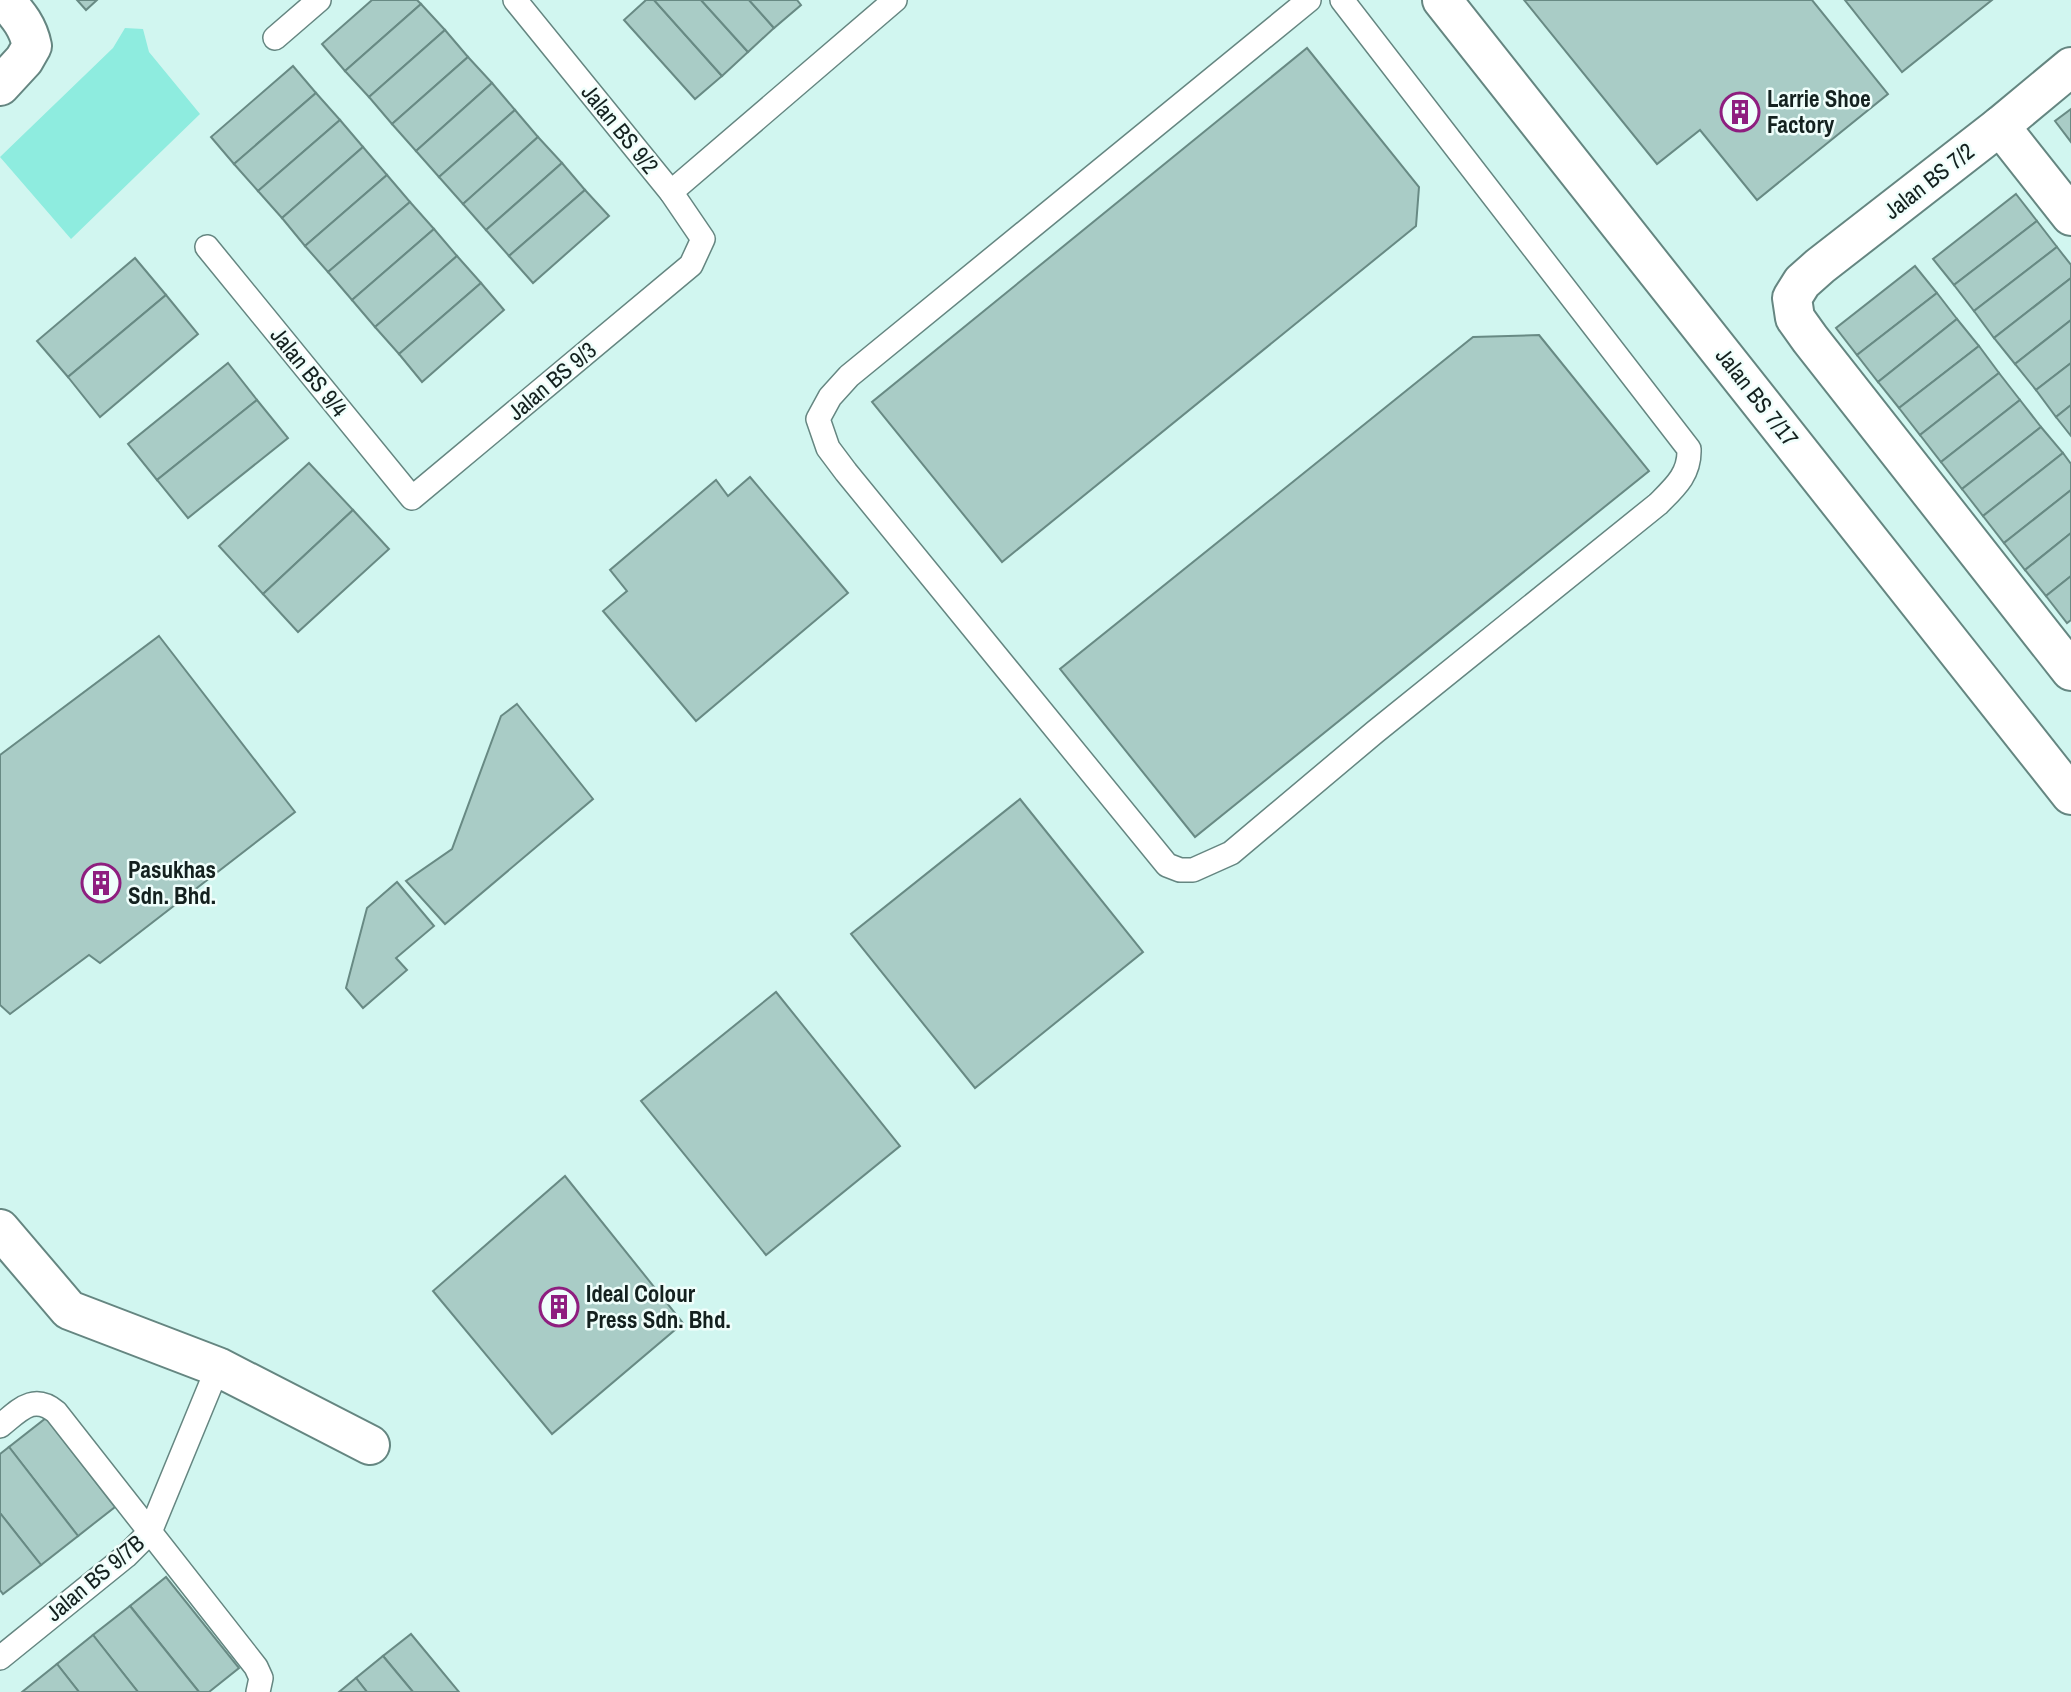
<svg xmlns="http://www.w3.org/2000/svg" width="2071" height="1692" font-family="'Archivo Narrow',sans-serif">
	<rect width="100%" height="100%" fill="#d1f6f0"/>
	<polygon fill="#8eecdf" points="125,28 143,29 149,52 200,114 71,239 0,157 113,48"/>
	<g fill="#a9ccc6" stroke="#688a84" stroke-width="2">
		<polygon points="77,0 97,0 86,10"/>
		<polygon points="372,0 417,0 421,4 345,71 322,44"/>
		<polygon points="646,0 654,0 722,76 695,99 624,20"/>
		<polygon points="654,0 701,0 748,52 722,76"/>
		<polygon points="701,0 749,0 774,28 748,52"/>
		<polygon points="749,0 797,0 801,5 774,28"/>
		<polygon points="1524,0 1812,0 1888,94 1757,200 1700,130 1657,164"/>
		<polygon points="1845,0 1992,0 1902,72"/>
		<polygon points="421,4 445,30 369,97 345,71"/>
		<polygon points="445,30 468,57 392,124 369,97"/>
		<polygon points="1307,48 1419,187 1416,226 1002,562 872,402"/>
		<polygon points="468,57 492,83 416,151 392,124"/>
		<polygon points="293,66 316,93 234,164 211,137"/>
		<polygon points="492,83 515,110 439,177 416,151"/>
		<polygon points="316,93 340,120 258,191 234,164"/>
		<polygon points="2071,109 2071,142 2055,121"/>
		<polygon points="515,110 538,137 463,204 439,177"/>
		<polygon points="340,120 363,147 282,218 258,191"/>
		<polygon points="538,137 562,163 486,230 463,204"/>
		<polygon points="363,147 387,175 305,246 282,218"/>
		<polygon points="562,163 585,190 509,256 486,230"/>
		<polygon points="387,175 410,202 328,272 305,246"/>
		<polygon points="585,190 609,216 533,283 509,256"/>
		<polygon points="2016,194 2037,221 1954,285 1933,259"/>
		<polygon points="410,202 434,229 352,300 328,272"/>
		<polygon points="2037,221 2057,247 1974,311 1954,285"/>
		<polygon points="434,229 457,256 375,327 352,300"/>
		<polygon points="2057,247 2071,265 2071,278 1994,338 1974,311"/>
		<polygon points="457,256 481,283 399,354 375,327"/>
		<polygon points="135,258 166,295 68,377 37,341"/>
		<polygon points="1915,266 1937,293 1857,355 1836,328"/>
		<polygon points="2071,278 2071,320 2015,364 1994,338"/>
		<polygon points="481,283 504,310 422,382 399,354"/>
		<polygon points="1937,293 1957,319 1878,382 1857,355"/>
		<polygon points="166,295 198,334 100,417 68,377"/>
		<polygon points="1957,319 1979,346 1899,408 1878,382"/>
		<polygon points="2071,320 2071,363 2036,390 2015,364"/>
		<polygon points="1539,335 1649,471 1195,837 1060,669 1473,337"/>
		<polygon points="1979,346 1999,373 1920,435 1899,408"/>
		<polygon points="228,363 257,400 157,480 128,444"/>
		<polygon points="2071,363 2071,405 2056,417 2036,390"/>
		<polygon points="1999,373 2020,400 1941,462 1920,435"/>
		<polygon points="257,400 288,438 188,518 157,480"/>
		<polygon points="2020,400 2041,427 1962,489 1941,462"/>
		<polygon points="2071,405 2071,436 2056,417"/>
		<polygon points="2041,427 2063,453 1983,516 1962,489"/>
		<polygon points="2063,453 2071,464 2071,490 2004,543 1983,516"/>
		<polygon points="309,463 353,510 263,594 219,546"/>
		<polygon points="750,477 848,593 696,721 603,611 627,591 610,570 716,480 728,496"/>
		<polygon points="2071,490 2071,533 2025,570 2004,543"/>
		<polygon points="353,510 389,549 298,632 263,594"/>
		<polygon points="2071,533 2071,576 2046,596 2025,570"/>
		<polygon points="2071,576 2071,620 2067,623 2046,596"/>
		<polygon points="159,636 295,812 100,963 89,955 10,1014 0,1005 0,755"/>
		<polygon points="517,704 593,799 445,924 406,881 452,849 501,716"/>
		<polygon points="1020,799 1143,952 975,1088 851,934"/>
		<polygon points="397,882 434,926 396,958 407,970 363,1008 346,988 367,908"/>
		<polygon points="776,992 900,1146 766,1255 641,1101"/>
		<polygon points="565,1176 683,1323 552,1434 433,1291"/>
		<polygon points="46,1418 115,1507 78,1536 9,1447"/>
		<polygon points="9,1447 78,1536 41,1565 0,1513 0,1454"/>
		<polygon points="0,1513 41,1565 3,1594 0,1590"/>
		<polygon points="166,1577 239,1668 209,1692 199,1692 130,1606"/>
		<polygon points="130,1606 199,1692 138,1692 93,1635"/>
		<polygon points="411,1634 459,1692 413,1692 383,1656"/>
		<polygon points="93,1635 138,1692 79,1692 57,1664"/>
		<polygon points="383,1656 413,1692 367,1692 356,1678"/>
		<polygon points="57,1664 79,1692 22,1692"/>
		<polygon points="356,1678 367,1692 339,1692"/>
	</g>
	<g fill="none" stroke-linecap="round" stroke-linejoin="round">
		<defs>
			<g id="lane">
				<path d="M1309 0 849 376 830 397 818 419 828 448 846 472 1167 865 1180 870H1193L1231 853 1375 732 1658 504C1675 487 1690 474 1689 449L1342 0"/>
				<polyline points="275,38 319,0"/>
				<polyline points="671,192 895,0"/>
				<polyline points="207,247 412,498 691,265 703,239 671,192 515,0"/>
				<path d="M0 1426C19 1411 33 1393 56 1412L256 1667 261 1678 258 1692"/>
				<polyline points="0,1658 126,1556 150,1532 218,1367"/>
			</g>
			<g id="street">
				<polyline points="1442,0 2071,795"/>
				<polyline points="2071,67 2000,126 1820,266 1802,282 1792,298 1795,318 1810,339 2071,671"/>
				<path d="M0 86 24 60 32 46C28 26 18 15 5 0"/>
				<polyline points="2000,126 2071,216"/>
				<polyline points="0,1229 69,1310 218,1367 370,1445"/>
			</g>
		</defs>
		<use href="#lane" stroke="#658681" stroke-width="26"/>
		<use href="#street" stroke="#658681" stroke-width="42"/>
		<use href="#lane" stroke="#fff" stroke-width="23"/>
		<use href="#street" stroke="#fff" stroke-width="38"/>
	</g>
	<defs>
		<symbol id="building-ring" viewBox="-11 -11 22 22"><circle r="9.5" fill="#effefb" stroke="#8e1e7f" stroke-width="1.5"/><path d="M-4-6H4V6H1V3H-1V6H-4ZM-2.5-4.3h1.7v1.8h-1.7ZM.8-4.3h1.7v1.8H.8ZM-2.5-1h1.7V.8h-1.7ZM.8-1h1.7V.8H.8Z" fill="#8e1e7f"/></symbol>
	</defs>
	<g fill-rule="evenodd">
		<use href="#building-ring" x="1718" y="90" width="44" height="44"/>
		<use href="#building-ring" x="79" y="861" width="44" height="44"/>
		<use href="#building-ring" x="537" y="1285" width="44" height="44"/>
	</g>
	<g text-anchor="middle" stroke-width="5" stroke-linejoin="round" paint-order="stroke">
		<g font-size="23" font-weight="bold" fill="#14211f" stroke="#effefb" text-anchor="start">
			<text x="1767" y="107">Larrie Shoe<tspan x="1767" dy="26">Factory</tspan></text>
			<text x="128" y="878">Pasukhas<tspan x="128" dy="26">Sdn. Bhd.</tspan></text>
			<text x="586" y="1302">Ideal Colour<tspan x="586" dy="26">Press Sdn. Bhd.</tspan></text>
		</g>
		<g font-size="23" fill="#14211f" stroke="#effefb">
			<text transform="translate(620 129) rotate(51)" y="8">Jalan BS 9/2</text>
			<text transform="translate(1929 181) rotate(-38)" y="8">Jalan BS 7/2</text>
			<text transform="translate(309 372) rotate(51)" y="8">Jalan BS 9/4</text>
			<text transform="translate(552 381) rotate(-40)" y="8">Jalan BS 9/3</text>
			<text transform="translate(1757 397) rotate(52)" y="8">Jalan BS 7/17</text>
			<text transform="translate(95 1578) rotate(-40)" y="8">Jalan BS 9/7B</text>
		</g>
	</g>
</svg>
